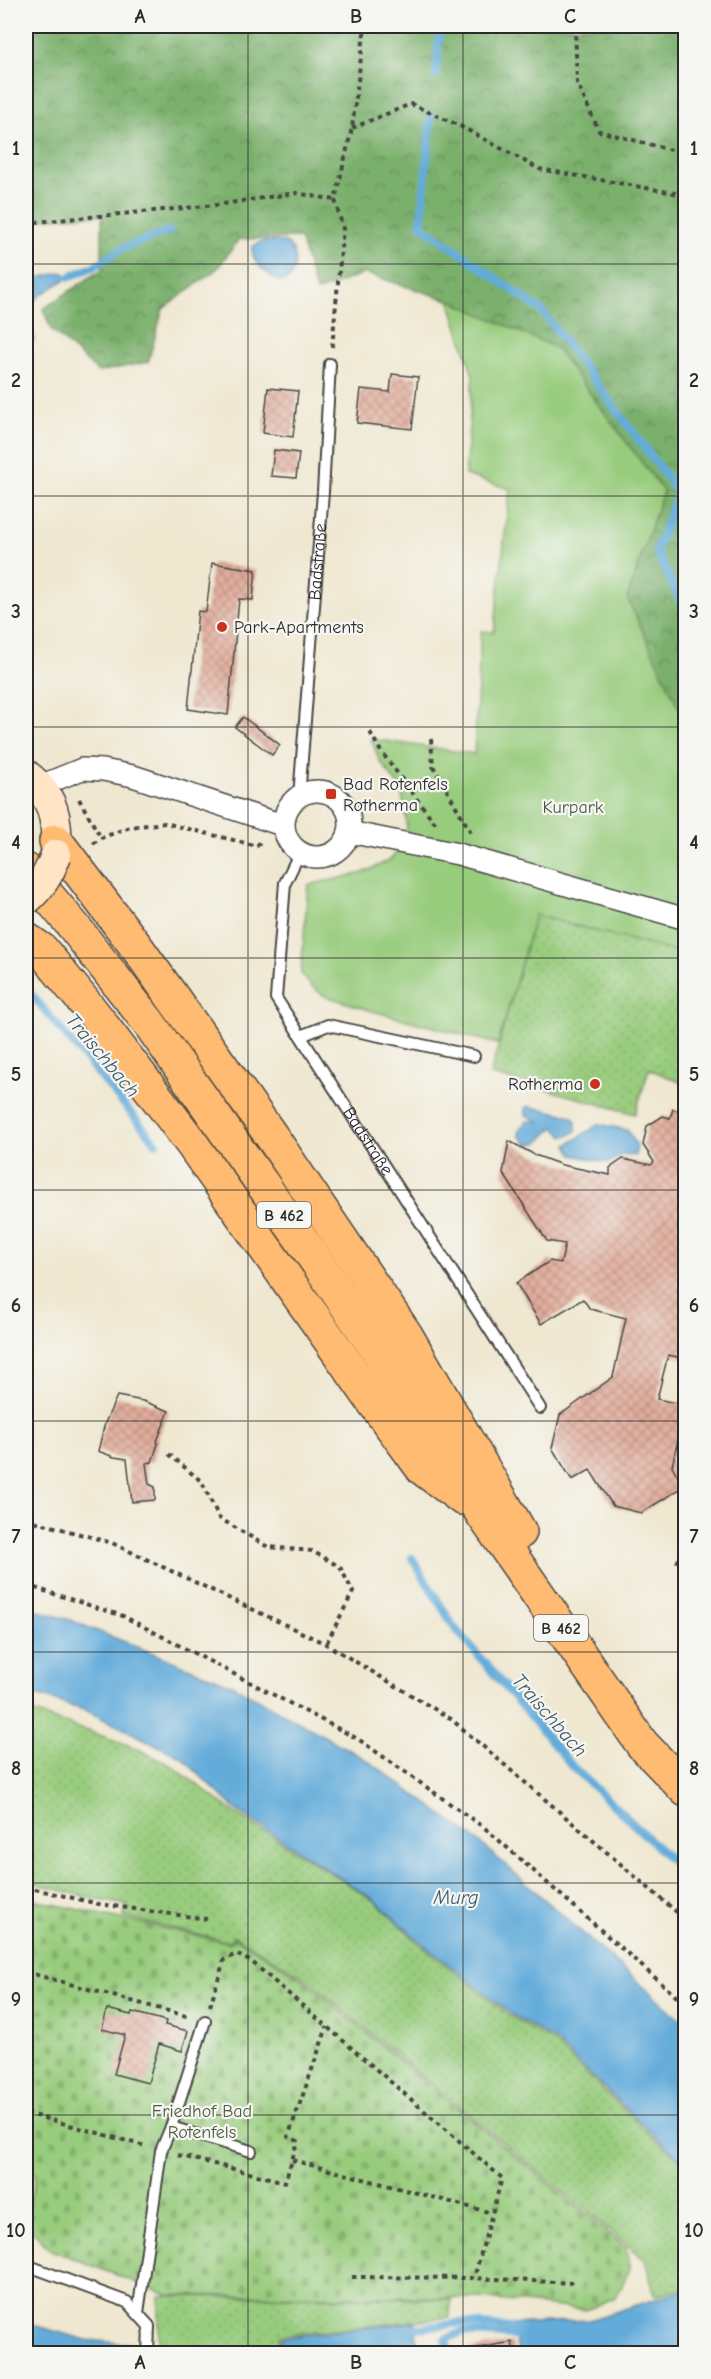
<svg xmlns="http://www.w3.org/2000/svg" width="711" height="2379" font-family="'Comic Neue',sans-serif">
	<defs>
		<pattern id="grass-dots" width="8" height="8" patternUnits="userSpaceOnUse" patternTransform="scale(1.5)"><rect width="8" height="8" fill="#98cc7d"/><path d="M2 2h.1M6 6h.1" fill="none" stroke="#83af6c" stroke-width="1.8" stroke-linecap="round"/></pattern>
		<pattern id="forest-crowns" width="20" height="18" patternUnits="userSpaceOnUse" patternTransform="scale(1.5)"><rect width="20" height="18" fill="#7ab06c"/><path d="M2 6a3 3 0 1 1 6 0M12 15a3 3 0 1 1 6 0" fill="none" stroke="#648f59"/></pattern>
		<pattern id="cemetery-stones" width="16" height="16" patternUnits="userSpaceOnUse" patternTransform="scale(1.5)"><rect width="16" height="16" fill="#98cc7d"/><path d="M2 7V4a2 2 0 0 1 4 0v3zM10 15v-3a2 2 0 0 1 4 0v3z" fill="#83af6c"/></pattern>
		<pattern id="building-cross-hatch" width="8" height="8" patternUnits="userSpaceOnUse" patternTransform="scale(1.5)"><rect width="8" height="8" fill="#e2ad9c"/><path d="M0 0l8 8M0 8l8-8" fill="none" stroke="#b78d7f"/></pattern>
	</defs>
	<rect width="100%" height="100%" fill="#f6f6f2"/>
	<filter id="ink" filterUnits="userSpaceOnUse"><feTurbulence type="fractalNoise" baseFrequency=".0167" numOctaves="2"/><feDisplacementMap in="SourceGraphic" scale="12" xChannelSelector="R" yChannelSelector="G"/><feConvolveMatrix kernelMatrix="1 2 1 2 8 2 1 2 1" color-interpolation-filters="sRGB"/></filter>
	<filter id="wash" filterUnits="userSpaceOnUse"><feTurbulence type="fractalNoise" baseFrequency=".008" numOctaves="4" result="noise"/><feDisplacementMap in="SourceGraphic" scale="24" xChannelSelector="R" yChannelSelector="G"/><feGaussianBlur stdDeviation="1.35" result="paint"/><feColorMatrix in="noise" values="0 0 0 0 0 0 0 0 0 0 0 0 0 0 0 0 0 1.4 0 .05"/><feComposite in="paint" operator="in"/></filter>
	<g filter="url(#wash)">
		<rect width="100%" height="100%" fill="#efe7d0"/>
		<g fill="url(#grass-dots)" stroke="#627c54" stroke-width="1.5">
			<polygon points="535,915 685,954 685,1084 649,1069 635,1114 520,1082 490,1075"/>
			<polygon points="26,1710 134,1747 172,1766 234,1812 373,1900 419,1943 510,2016 553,2042 656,2140 685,2164 685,2288 655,2296 645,2260 299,1974 234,1936 229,1942 124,1917 126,1905 94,1899 26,1881"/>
			<polygon points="159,2296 451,2299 450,2317 279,2336 278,2353 159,2345"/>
		</g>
		<polygon fill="url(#forest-crowns)" stroke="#526e4c" stroke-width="1.5" points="26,26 685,26 685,721 627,598 663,491 556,348 449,300 364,273 316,292 300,238 239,239 217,269 163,309 148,362 98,372 51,329 43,309 102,269 102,215 26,220"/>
		<polygon fill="url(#cemetery-stones)" stroke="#627c54" stroke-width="1.5" points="26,1898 230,1943 234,1937 298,1976 626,2248 630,2269 616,2297 586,2310 480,2298 169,2295 51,2250 26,2225 26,2216 36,2174 26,2172"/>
		<polygon fill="#98cc7d" stroke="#627c54" stroke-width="1.5" points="449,300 556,348 663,491 627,598 685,721 685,954 535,915 498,1044 369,1010 323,995 311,986 301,973 308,885 363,873 390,860 404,843 407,825 401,789 379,760 371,739 474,754 481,631 494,632 510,489 465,475 473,375"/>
		<g fill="#63acda" stroke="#476c82" stroke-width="1.5">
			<path d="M262 241C268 241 276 240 282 242 299 246 297 270 288 280L277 281C266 273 251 262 252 247Z"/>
			<polygon points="62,272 69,277 39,296 28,309 34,340 26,350 26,276 38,278"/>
			<polygon points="528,1106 572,1116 576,1121 576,1131 570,1135 564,1136 554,1127 538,1143 527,1144 519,1135 521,1127 527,1121 540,1122 526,1115 525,1108"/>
			<polygon points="599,1124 627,1130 637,1146 635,1156 623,1154 609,1163 573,1155 567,1145"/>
			<polygon points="26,1607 70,1620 230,1684 367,1760 477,1840 685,2023 685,2162 658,2139 554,2040 511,2014 422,1943 373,1899 235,1809 181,1757 87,1711 26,1692"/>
			<polygon points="685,2290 685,2344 664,2353 518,2353 513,2324 589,2320"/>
			<polygon points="416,2322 417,2353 280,2353 281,2338"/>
			<polygon points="26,2323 86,2340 237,2353 26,2353"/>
		</g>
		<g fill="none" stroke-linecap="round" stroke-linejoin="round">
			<g stroke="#63acda" stroke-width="8">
				<polyline points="436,75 440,26"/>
				<polyline points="431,116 421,225 542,311 678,492 656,551 686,613"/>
				<polyline points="69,277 95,266 123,248 170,231"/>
				<polyline points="26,988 156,1143"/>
				<polyline points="412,1558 454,1627 574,1768 686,1874"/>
				<polyline points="417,2328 460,2323 522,2329"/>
				<polyline points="449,2354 446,2339 463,2332 524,2337"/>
			</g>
		</g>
		<g id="blocks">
			<g fill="url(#building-cross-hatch)">
				<polygon points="392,374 418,377 412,429 357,423 361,389 390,392"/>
				<polygon points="268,388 298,391 293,437 263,433"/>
				<polygon points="274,450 299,453 296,478 271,476"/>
				<polygon points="212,563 256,570 253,600 239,599 228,715 188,709 198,611 206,612"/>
				<polygon points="243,717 280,745 272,755 235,727"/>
				<polygon points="673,1109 683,1113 680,1121 686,1122 686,1359 668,1355 657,1399 686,1405 672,1466 681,1482 680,1489 641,1513 613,1506 590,1470 572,1480 552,1448 560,1415 613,1377 626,1318 590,1309 583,1299 541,1324 516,1283 550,1261 561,1263 565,1244 547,1241 503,1173 509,1141 535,1155 562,1165 610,1175 610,1168 623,1159 651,1165 654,1162 643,1145 647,1126 663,1116 670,1118"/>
				<polygon points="117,1396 143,1401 169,1411 157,1441 158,1444 152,1462 146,1463 149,1484 155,1487 155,1500 132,1502 127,1459 114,1457 98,1451 105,1423"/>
				<polygon points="107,2009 131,2015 132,2012 166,2021 165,2025 188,2031 182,2051 159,2044 148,2083 114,2074 125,2035 102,2029"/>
				<polygon points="512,2342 514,2354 461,2354 461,2351"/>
			</g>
		</g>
	</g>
	<g filter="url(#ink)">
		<use href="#blocks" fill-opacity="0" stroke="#484744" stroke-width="1.5"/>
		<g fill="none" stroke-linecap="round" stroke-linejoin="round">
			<defs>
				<g id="lane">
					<path id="s1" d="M299 797 323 492 330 364"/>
					<path id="s2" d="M300 852 285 883 276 998 540 1408"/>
					<polyline points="301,1036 328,1025 474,1056"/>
					<polyline points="171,2127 251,2151"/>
					<polyline points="26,2261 29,2266 127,2302 149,2326 148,2354"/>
					<polyline points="138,2313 161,2151 171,2127 205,2021"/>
				</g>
				<g id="street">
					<polyline points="40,786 82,769 103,770 133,776 276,823 283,823"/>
					<circle cx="317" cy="824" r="33"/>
					<polyline points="349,832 458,854 686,919"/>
				</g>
				<path id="secondary" d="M26 775C55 797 58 821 56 855"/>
				<g id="primary">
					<polyline points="56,841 138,949 272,1137 406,1335 520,1532"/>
					<polyline points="26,870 75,928 149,1023 306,1246 388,1366 481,1512 642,1744 686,1790"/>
					<polyline points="26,939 42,950 93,1013 192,1144 372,1400 422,1468 462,1498"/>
				</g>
			</defs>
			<use href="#lane" stroke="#484744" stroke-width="14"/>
			<use href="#street" stroke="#484744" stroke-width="24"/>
			<use href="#secondary" stroke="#484744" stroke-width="33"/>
			<use href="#primary" stroke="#484744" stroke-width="36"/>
			<g stroke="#484744" stroke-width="4" stroke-dasharray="4.5 4.5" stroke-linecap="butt">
				<polyline points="575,26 577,83 599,131 686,154"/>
				<polyline points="352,128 411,104 460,126 539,169 686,195"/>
				<polyline points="26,223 216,205 296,193 335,200"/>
				<polyline points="332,347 343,228 335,200 352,128 365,26"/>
				<polyline points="370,732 380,750 438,827"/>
				<polyline points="431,739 433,766 473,836"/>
				<polyline points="79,799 101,838"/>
				<polyline points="93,844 101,838 130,827 165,823 257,846 260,842"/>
				<polyline points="677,1447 686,1448"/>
				<polyline points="169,1454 202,1482 219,1518 268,1547 312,1551 340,1567 353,1592 326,1644"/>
				<polyline points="26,1519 112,1543 326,1644 451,1719 686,1920"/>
				<polyline points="677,1563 686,1544"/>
				<polyline points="26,1585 123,1616 358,1739 486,1829 686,2005"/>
				<polyline points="26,1887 99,1904 207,1919"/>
				<polyline points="26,1972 190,2017"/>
				<polyline points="210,2006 224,1960 236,1954 252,1962 502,2178 474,2278"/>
				<polyline points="26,2113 145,2146"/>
				<polyline points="178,2155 285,2182 298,2141 288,2137 327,2027"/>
				<polyline points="292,2160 492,2213"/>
				<polyline points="352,2277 474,2278 573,2283"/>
			</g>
			<use href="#lane" stroke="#fff" stroke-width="10"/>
			<use href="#street" stroke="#fff" stroke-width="21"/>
			<use href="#secondary" stroke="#ffe4c6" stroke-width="30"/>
			<use href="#primary" stroke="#ffbb71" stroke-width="33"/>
			<defs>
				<path id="secondary-bridge" d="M26 900C41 887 49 874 56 855"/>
			</defs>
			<use href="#secondary-bridge" stroke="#484744" stroke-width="33" stroke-linecap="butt"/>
			<use href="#secondary-bridge" stroke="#ffe4c6" stroke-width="30"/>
		</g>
	</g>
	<path fill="none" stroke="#2b2b2b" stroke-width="1.5" stroke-opacity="0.55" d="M248 26V2354M463 26V2354M26 264H686M26 496H686M26 727H686M26 958H686M26 1190H686M26 1421H686M26 1652H686M26 1883H686M26 2115H686"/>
	<g fill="#c8321e" stroke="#f6f6f2" stroke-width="2">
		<circle cx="222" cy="627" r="6"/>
		<rect x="325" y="788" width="12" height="12" rx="3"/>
		<circle cx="595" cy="1084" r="6"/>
	</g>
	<g text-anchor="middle" stroke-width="4.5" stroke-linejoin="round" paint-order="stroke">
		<g fill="#f6f6f2" stroke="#686867" stroke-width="1.5">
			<rect x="257" y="1202" width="54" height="26" rx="4.5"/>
			<rect x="534" y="1615" width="54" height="26" rx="4.5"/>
		</g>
		<g font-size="16" font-weight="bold" fill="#2b2b2b">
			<text x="284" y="1221">B 462</text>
			<text x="561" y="1634">B 462</text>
		</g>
		<g font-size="18" fill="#2b2b2b" stroke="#f6f6f2">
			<text dy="6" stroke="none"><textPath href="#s1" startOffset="236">Badstraße</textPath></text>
			<text dy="6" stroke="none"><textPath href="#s2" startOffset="320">Badstraße</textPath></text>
		</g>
		<g font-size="18" fill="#2b2b2b" stroke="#f6f6f2" text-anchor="start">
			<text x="234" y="633">Park-Apartments</text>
			<text x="343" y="790">Bad Rotenfels<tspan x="343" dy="21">Rotherma</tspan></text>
			<text x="583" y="1090" text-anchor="end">Rotherma</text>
		</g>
		<g font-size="18" fill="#4c5b44" stroke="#f6f6f2">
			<text x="573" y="813">Kurpark</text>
			<text x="202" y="2117">Friedhof Bad<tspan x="202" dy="21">Rotenfels</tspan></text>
		</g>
		<g font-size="20" font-style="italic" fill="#3f5868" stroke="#f6f6f2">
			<text transform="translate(103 1055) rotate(50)" y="7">Traischbach</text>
			<text transform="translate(550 1715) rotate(49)" y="7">Traischbach</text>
			<text x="456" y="1904">Murg</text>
		</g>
	</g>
	<rect width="711" height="2379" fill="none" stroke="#f6f6f2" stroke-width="66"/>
	<rect x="33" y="33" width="645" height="2313" fill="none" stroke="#2b2b2b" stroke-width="2"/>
	<g font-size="20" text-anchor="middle" font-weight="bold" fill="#2b2b2b">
		<text x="140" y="23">A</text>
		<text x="356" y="23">B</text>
		<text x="570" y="23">C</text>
		<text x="16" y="155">1</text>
		<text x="694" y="155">1</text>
		<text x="16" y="387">2</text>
		<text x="694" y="387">2</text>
		<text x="16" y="618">3</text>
		<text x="694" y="618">3</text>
		<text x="16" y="849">4</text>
		<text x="694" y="849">4</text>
		<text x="16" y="1081">5</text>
		<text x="694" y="1081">5</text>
		<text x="16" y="1312">6</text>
		<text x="694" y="1312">6</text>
		<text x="16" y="1543">7</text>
		<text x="694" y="1543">7</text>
		<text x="16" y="1775">8</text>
		<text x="694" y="1775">8</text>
		<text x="16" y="2006">9</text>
		<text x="694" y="2006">9</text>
		<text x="16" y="2237">10</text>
		<text x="694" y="2237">10</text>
		<text x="140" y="2369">A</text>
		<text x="356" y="2369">B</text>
		<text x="570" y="2369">C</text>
	</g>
</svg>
